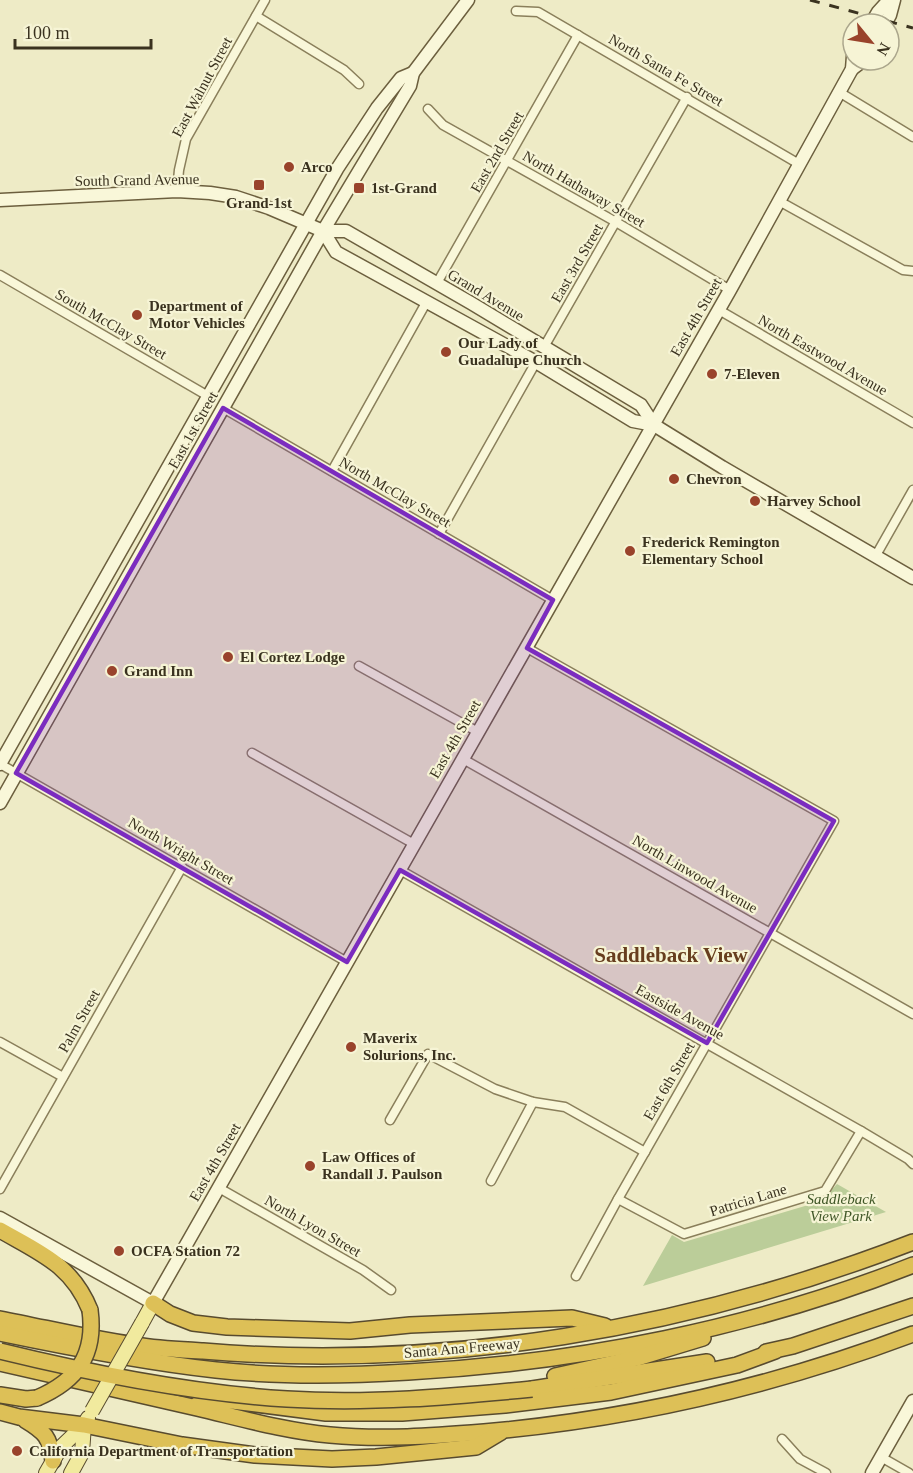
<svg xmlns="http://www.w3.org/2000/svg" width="913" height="1473" font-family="'Times New Roman',serif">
	<rect width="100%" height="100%" fill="#eeebc6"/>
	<polygon fill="#bbcd99" points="837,1184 886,1212 643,1286 672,1235 684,1242 815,1203 825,1197"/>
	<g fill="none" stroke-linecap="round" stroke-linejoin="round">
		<defs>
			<g id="street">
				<polyline points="516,11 538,12 799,164"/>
				<polyline points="256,16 344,70 359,84"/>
				<polyline points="839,92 913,137"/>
				<polyline points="428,109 443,125 616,222 730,290"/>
				<polyline points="177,191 179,170 186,139 265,0"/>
				<polyline points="779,201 903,270 913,271"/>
				<polyline points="0,275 208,396"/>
				<polyline points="437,283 578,35"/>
				<polyline points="719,310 913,423"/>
				<polyline points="544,347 687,97"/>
				<polyline points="223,408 553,600"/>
				<polyline points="332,471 427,301"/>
				<polyline points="439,534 536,362"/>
				<polyline points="875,557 913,490"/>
				<polyline points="527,648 834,821 618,1199 576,1276"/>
				<polyline points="359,666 478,732"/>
				<polyline points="252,753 414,844"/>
				<polyline points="463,759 913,1014"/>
				<polyline points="0,764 347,962"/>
				<polyline points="400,870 861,1131 908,1159 913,1164"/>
				<polyline points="0,1042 63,1077"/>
				<polyline points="390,1120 428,1054 495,1089 533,1102 565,1107 645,1152"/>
				<polyline points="491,1181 533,1102"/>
				<polyline points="219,1188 363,1270 391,1290"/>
				<polyline points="0,1189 182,867"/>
				<polyline points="618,1199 684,1234 825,1191 861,1131"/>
				<polyline points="782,1439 800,1459 826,1473"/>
				<polyline points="881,1457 909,1473"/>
			</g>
			<g id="secondary">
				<polyline points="871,24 878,12 889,0"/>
				<polyline points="885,24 890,15 894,0"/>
				<polyline points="852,69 864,60"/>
				<polyline points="0,200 177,191 210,193 236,197 269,208 323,231 346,231 471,303 641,405 654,425"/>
				<polyline points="323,231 336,252 536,362 633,421 654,425 722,467 913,578"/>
				<polyline points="0,764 337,169 377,108 401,78 413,73"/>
				<polyline points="0,803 323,231 410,86 413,73 468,0"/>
				<polyline points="0,1218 153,1303 730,290 852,69 853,56"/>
				<polyline points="872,1473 913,1401"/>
			</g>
			<g id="primary">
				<polyline points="142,1323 153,1303"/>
				<polyline points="46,1473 61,1447 84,1425 88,1418"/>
				<polyline points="71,1473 82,1453 84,1425"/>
			</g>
			<g id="highway">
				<path d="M0 1230C40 1253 72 1265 90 1310"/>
				<polyline points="153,1303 170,1314 193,1323 227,1327 350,1331 410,1325 572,1318 605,1326"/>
				<path d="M0 1319C47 1328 95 1340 142 1346 162 1349 183 1350 203 1351 443 1371 688 1329 913 1242"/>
				<path d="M0 1333C72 1348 144 1362 216 1370 280 1377 344 1376 408 1372 578 1363 754 1328 913 1265"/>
				<polyline points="766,1352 793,1346 913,1306"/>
				<path d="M0 1363C66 1378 131 1393 197 1408 240 1418 285 1431 330 1435 382 1440 433 1436 484 1432 632 1419 775 1386 913 1334"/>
				<polyline points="555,1376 637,1358 703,1338"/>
				<polyline points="532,1389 707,1362"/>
				<polyline points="0,1395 26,1399 37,1398"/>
				<polyline points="197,1405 232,1401 326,1413 402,1413 505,1405 611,1392 737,1365 775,1351"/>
				<polyline points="0,1412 19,1417 84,1425 182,1445 255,1455 332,1459 376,1457 476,1447 501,1432"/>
				<path d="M25 1420C45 1432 50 1437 53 1461"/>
			</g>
		</defs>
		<use href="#street" stroke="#8a7f5b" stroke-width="11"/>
		<use href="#secondary" stroke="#6c5f3e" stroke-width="15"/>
		<use href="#primary" stroke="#584b2f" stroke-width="16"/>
		<use href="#highway" stroke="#584b2f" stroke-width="18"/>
		<use href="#street" stroke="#f9f7d9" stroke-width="8"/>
		<use href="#secondary" stroke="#f9f7d9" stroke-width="12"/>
		<use href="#primary" stroke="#f1ea9e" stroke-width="14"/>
		<use href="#highway" stroke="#ddc057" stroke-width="15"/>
		<polyline stroke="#3a321f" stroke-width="3" stroke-dasharray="10 10" stroke-linecap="butt" points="810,0 913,28"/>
		<defs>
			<polyline id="primary-bridge" points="92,1411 142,1323"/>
			<g id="highway-bridge">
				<path d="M0 1351C94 1374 190 1393 287 1399 369 1404 450 1397 532 1389"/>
				<path d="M37 1398C77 1381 96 1355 90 1310"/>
			</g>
		</defs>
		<use href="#primary-bridge" stroke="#584b2f" stroke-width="16" stroke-linecap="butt"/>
		<use href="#highway-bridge" stroke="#584b2f" stroke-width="18" stroke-linecap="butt"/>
		<use href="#primary-bridge" stroke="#f1ea9e" stroke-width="14"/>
		<use href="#highway-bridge" stroke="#ddc057" stroke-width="15"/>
	</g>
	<path fill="#7b2cbf" fill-opacity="0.2" stroke="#7b2cbf" stroke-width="4.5" stroke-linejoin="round" d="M223 408 553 600 527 648 834 821 707 1043 400 870 347 962 16 773Z"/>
	<g fill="#99432b" stroke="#f6f4d5" stroke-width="2">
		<circle cx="289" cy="167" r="6"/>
		<rect x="253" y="179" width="12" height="12" rx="3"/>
		<rect x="353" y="182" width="12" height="12" rx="3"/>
		<circle cx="137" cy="315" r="6"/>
		<circle cx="446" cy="352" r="6"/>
		<circle cx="712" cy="374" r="6"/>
		<circle cx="674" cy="479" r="6"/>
		<circle cx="755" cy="501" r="6"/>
		<circle cx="630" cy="551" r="6"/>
		<circle cx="228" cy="657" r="6"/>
		<circle cx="112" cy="671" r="6"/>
		<circle cx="351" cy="1047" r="6"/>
		<circle cx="310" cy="1166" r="6"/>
		<circle cx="119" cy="1251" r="6"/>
		<circle cx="17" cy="1451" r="6"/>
	</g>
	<g text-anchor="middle" stroke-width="4.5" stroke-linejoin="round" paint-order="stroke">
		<g font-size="15" fill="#3a321f" stroke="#f6f4d5">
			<text transform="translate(666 70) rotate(30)" y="5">North Santa Fe Street</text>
			<text transform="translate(202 87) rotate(-62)" y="5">East Walnut Street</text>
			<text transform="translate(497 152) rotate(-60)" y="5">East 2nd Street</text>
			<text transform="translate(137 180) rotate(-1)" y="5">South Grand Avenue</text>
			<text transform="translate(584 189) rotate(30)" y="5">North Hathaway Street</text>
			<text transform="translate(577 263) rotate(-60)" y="5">East 3rd Street</text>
			<text transform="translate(486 295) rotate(31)" y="5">Grand Avenue</text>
			<text transform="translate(696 317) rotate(-60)" y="5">East 4th Street</text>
			<text transform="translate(111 324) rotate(30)" y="5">South McClay Street</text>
			<text transform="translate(823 355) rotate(30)" y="5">North Eastwood Avenue</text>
			<text transform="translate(193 430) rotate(-61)" y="5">East 1st Street</text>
			<text transform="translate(395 492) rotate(30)" y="5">North McClay Street</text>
			<text transform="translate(455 739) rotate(-60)" y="5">East 4th Street</text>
			<text transform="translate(181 851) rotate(30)" y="5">North Wright Street</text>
			<text transform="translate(695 874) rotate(30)" y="5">North Linwood Avenue</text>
			<text transform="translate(680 1012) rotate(29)" y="5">Eastside Avenue</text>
			<text transform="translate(79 1021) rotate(-61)" y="5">Palm Street</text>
			<text transform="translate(669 1081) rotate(-60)" y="5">East 6th Street</text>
			<text transform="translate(215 1162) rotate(-60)" y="5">East 4th Street</text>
			<text transform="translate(748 1200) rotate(-17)" y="5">Patricia Lane</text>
			<text transform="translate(313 1226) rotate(30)" y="5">North Lyon Street</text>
			<text transform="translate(462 1348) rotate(-5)" y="5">Santa Ana Freeway</text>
		</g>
		<g font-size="15" font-weight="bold" fill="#3a321f" stroke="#f6f4d5" text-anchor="start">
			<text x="301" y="172">Arco</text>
			<text x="371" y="193">1st-Grand</text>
			<text x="259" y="208" text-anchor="middle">Grand-1st</text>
			<text x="149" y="311">Department of<tspan x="149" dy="17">Motor Vehicles</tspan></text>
			<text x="458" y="348">Our Lady of<tspan x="458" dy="17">Guadalupe Church</tspan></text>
			<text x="724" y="379">7-Eleven</text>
			<text x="686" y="484">Chevron</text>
			<text x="767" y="506">Harvey School</text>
			<text x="642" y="547">Frederick Remington<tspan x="642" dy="17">Elementary School</tspan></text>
			<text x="240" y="662">El Cortez Lodge</text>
			<text x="124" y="676">Grand Inn</text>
			<text x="363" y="1043">Maverix<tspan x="363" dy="17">Solurions, Inc.</tspan></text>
			<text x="322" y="1162">Law Offices of<tspan x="322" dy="17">Randall J. Paulson</tspan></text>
			<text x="131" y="1256">OCFA Station 72</text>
			<text x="29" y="1456">California Department of Transportation</text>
		</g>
		<g font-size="15" font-style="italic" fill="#3f5626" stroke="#f6f4d5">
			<text x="841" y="1204">Saddleback<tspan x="841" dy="17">View Park</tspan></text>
		</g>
		<g font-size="21" font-weight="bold" fill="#673e1e" stroke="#f6f4d5">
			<text x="671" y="962">Saddleback View</text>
		</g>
	</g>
	<g transform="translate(871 42) rotate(120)"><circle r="28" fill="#f6f4d5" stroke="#aba68c" stroke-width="1.5"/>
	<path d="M0-4.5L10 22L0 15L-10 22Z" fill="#99432b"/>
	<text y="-9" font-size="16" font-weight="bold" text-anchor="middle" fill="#3a321f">N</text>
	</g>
	<path d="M15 39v9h136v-9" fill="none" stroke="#3a321f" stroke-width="3"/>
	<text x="24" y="39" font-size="18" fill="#3a321f" stroke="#f6f4d5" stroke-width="4.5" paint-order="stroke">100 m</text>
</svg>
